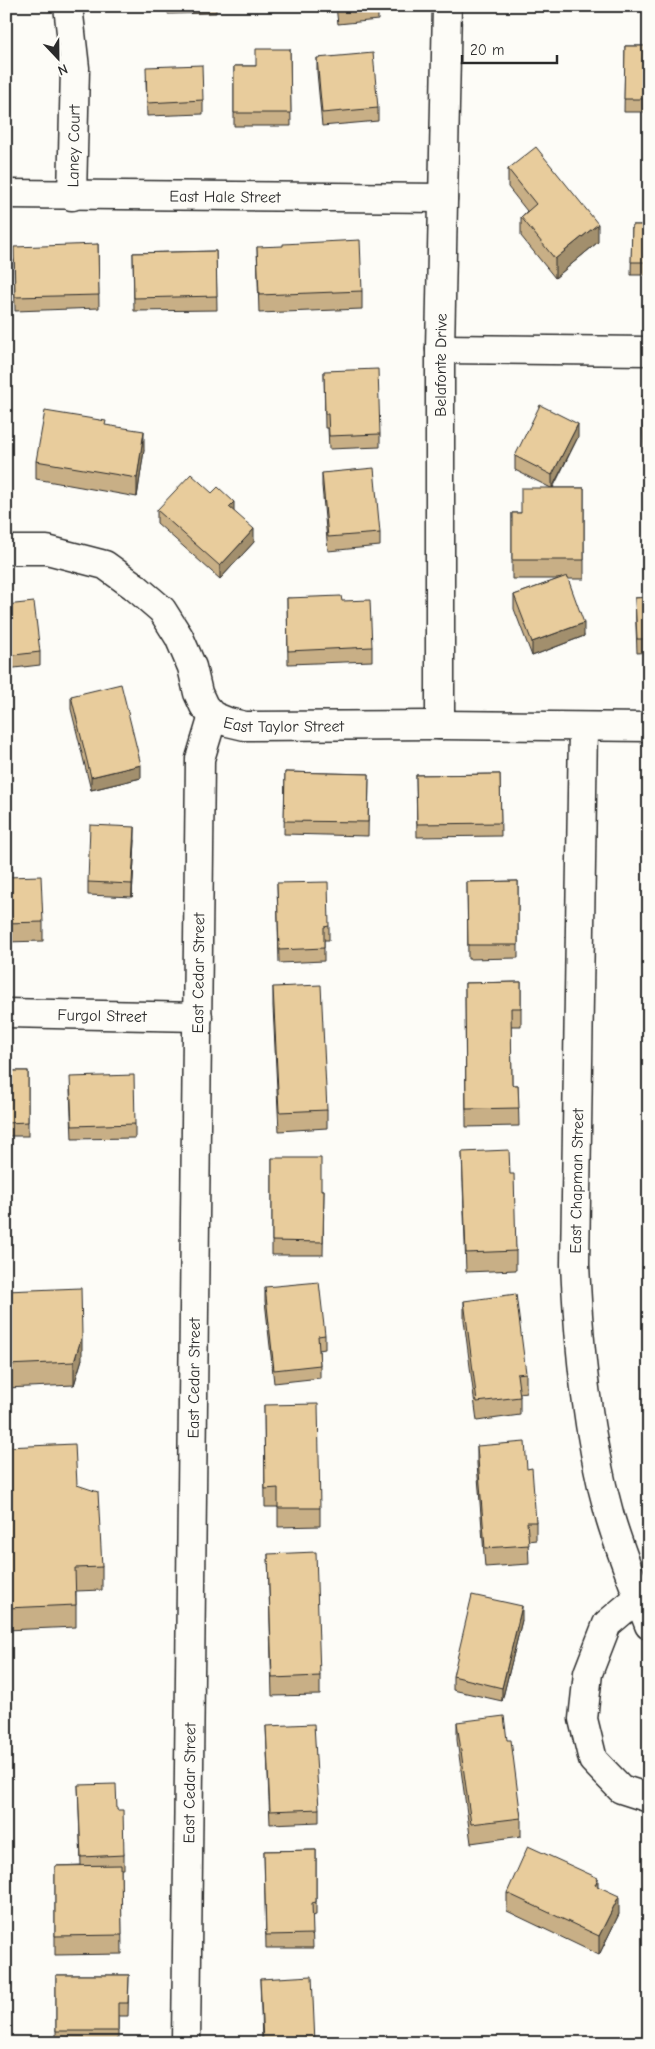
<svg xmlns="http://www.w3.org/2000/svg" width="655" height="2049" font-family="'Comic Neue',sans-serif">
	<rect width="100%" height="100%" fill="#fdfcf7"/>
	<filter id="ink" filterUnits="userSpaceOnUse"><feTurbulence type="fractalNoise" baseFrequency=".02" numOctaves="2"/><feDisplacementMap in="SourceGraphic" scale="10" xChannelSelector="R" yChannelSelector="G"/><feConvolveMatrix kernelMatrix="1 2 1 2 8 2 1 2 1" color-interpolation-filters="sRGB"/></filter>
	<g filter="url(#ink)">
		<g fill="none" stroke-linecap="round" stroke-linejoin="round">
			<defs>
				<g id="minor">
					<polyline points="68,6 75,68 72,196"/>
					<path id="s1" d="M6 194 443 198"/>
					<polyline points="440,349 649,351"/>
					<path id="s2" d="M6 550H47L105 565 134 586 162 610 179 637 192 667 198 693 204 706 213 716 228 722 245 726 440 725 649 727"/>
					<path id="s3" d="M440 725V349L447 6"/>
					<path d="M583 727 575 1264C579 1349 587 1435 610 1517 621 1554 636 1590 649 1625"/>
					<path id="s4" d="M6 1013 198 1017"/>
					<polyline points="639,1597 607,1624 588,1673 583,1719 593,1760 621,1789 649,1798"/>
					<path id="s5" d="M186 2043 200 759 213 716"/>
				</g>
			</defs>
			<use href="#minor" stroke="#2b2b2b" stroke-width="31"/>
			<use href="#minor" stroke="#fdfcf7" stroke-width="28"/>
		</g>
		<g fill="#c8af86" stroke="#2b2b2b">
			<polygon points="168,6 216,6 216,13 168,14"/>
			<polygon points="336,6 378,6 378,20 338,24"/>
			<polygon points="625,46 649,46 649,112 624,112"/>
			<polygon points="290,49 291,126 234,126 234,66 256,66"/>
			<polygon points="317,58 378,108 378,121 322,126 317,72"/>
			<polygon points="146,80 203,100 203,114 147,116"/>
			<polygon points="508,169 598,242 555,278 521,236 521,217 527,211 508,187"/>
			<polygon points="632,225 649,225 649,275 631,275"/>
			<polygon points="98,244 99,308 15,311 14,260"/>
			<polygon points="257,247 362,291 362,309 259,313"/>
			<polygon points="216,251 217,310 134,311 133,253"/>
			<polygon points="324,371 380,434 380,447 329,449 328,428 325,428"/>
			<polygon points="642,396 649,396 649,467 644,467"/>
			<polygon points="578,437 553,488 584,488 584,579 568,579 584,636 532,656 514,609 514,595 559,579 512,579 512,513 521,513 551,488 515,470 515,456"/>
			<polygon points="144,450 137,497 36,479 36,461"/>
			<polygon points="322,473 380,533 380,546 328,551 322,486"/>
			<polygon points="212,493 234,512 254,542 220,579 157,523 157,510"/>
			<polygon points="649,597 649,652 637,653 635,598"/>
			<polygon points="287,598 342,601 372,647 372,661 288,664"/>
			<polygon points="6,605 40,652 40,665 6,669"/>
			<polygon points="71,696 141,778 91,790 71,709"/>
			<polygon points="285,772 369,774 368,836 284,834"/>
			<polygon points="500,774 501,836 417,837 416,775"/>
			<polygon points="135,840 132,897 88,895 88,882"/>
			<polygon points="6,877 43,922 43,941 6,942"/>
			<polygon points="518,881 518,958 468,959 467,882"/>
			<polygon points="277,883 329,926 329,940 324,940 324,961 279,963"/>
			<polygon points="521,982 521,1026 511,1026 512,1085 518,1085 519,1126 466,1127 465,983"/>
			<polygon points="273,987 327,1110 327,1128 279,1131 273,1006"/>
			<rect x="6" y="1071" width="22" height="65"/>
			<polygon points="70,1090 135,1124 135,1138 72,1139"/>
			<polygon points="462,1152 510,1174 516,1251 516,1270 466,1272"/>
			<polygon points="272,1158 321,1190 324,1190 323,1255 272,1255"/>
			<polygon points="265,1287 325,1335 325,1349 319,1350 320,1365 320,1378 274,1383 265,1301"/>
			<polygon points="6,1291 82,1359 74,1385 6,1388"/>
			<polygon points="464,1301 526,1373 526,1392 520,1393 520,1415 477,1421 464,1320"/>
			<polygon points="264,1405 320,1508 320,1526 278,1527 278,1507 265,1507"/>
			<polygon points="477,1446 527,1469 536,1522 536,1540 528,1541 529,1564 485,1567 477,1464"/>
			<polygon points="6,1447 77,1485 102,1567 102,1590 76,1591 76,1627 6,1630"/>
			<polygon points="268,1554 320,1676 320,1695 272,1696"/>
			<polygon points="522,1620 502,1701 453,1690 453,1676"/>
			<polygon points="457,1722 507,1740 521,1818 521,1836 471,1843 457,1740"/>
			<polygon points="266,1726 319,1809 319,1822 270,1824"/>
			<polygon points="78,1785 117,1810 124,1855 124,1869 121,1869 122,1954 55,1955 55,1866 81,1865"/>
			<polygon points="316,1850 316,1915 312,1916 313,1948 266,1948 264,1851"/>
			<polygon points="598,1886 619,1914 599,1955 507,1911 507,1893"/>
			<polygon points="56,1975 129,1975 128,2016 118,2016 118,2042 120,2043 56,2043"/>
			<polygon points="260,1979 315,2043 262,2043"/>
		</g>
		<g fill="#a28f6d" stroke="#2b2b2b">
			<polygon points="598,224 598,242 555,278 555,259"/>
			<polygon points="578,424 578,437 552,488 552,475"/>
			<polygon points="144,431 144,450 137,497 137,478"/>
			<polygon points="234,502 234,515 229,507"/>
			<polygon points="254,529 254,542 220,579 220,566"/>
			<polygon points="584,623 584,636 532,656 532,642"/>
			<polygon points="141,765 141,778 91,790 91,777"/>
			<polygon points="135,827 135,840 132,897 132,884"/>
			<polygon points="82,1336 82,1359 74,1385 74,1362"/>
			<polygon points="522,1606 522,1620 502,1701 502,1688"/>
			<polygon points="598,1878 598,1897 595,1885"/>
			<polygon points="619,1896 619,1914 599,1955 599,1936"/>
		</g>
		<g fill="#e8cc9c" stroke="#2b2b2b">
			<polygon points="337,6 378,6 378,7 338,10"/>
			<polygon points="625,46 649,46 649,99 624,99"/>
			<polygon points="256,49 290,49 291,113 234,113 234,66 256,66"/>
			<polygon points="373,53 378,108 322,113 317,58"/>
			<polygon points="202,65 203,100 147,103 146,67"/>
			<polygon points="536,147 598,224 555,259 521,217 536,204 508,169"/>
			<polygon points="632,225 649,225 649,262 631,262"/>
			<polygon points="360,240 362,291 259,295 257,247 283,246 283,244"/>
			<polygon points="98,244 99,295 15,297 14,247"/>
			<polygon points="216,251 217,296 134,298 133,253"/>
			<polygon points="378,369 380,434 329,436 328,414 325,414 324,371"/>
			<polygon points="642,396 649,396 649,454 644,454"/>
			<polygon points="540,405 578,424 552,475 515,456"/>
			<polygon points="45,411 106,421 105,425 144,431 137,478 36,461"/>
			<polygon points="374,468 380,533 328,537 322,473"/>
			<polygon points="191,474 212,493 218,487 234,502 229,507 254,529 220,566 157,510"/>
			<polygon points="521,488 584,488 584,560 512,560 512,513 521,513"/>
			<polygon points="567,576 584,623 532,642 514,595"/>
			<polygon points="341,596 342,601 370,600 372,647 288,651 287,598"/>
			<polygon points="649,597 649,639 637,639 635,598"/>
			<polygon points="34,602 40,652 6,656 6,605"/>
			<polygon points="121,684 141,765 91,777 71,696"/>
			<polygon points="285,772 369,774 368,822 284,821"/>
			<polygon points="500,774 501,823 417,824 416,775"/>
			<polygon points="90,825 135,827 132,884 88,882"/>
			<polygon points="41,876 43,922 6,923 6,877"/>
			<polygon points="518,881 518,945 468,945 467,882"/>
			<polygon points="328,882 329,926 324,927 324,948 279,950 277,883"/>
			<polygon points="521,982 521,1008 511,1008 512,1085 518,1085 519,1108 466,1109 465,983"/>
			<polygon points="321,985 327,1110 279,1112 273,987"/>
			<polygon points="6,1071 28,1071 28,1122 6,1123"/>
			<polygon points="134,1075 135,1124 72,1126 70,1077"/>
			<polygon points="509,1150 510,1174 514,1174 516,1251 466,1253 462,1152"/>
			<polygon points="272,1158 321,1158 321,1190 324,1190 323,1242 272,1241"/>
			<polygon points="319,1282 325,1335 318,1336 320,1365 274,1370 265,1287"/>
			<polygon points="81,1288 82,1336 74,1362 6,1365 6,1291"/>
			<polygon points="516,1294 526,1373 517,1374 520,1397 477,1402 464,1301"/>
			<polygon points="318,1404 320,1508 278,1508 278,1488 265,1489 264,1405"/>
			<polygon points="525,1442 527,1469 532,1468 536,1522 527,1522 529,1545 485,1548 477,1446"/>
			<polygon points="75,1444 77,1485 98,1492 102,1567 75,1568 76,1605 6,1608 6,1447"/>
			<polygon points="316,1552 320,1676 272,1678 268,1554"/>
			<polygon points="472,1595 522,1606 502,1688 453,1676"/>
			<polygon points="504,1716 507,1740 511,1740 521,1818 471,1824 457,1722"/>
			<polygon points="314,1724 319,1809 270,1811 266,1726"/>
			<polygon points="116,1784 117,1810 123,1810 124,1855 81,1857 78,1785"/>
			<polygon points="528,1846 598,1878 595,1885 619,1896 599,1936 507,1893"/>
			<polygon points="316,1850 316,1902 312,1903 313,1934 266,1935 264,1851"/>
			<polygon points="121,1865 122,1935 55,1936 55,1866"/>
			<polygon points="56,1975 129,1975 128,2003 118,2003 118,2031 56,2031"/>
			<polygon points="312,1976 315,2043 263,2043 260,1979"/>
			<polygon points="120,2042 120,2043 64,2043"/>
		</g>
	</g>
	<g text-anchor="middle" stroke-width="4" stroke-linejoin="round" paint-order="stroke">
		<g font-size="16" fill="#2b2b2b" stroke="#fdfcf7">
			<text transform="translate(73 146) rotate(-89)" y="6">Laney Court</text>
			<text dy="6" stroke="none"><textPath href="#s1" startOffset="219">East Hale Street</textPath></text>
			<text dy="6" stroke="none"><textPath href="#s3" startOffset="360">Belafonte Drive</textPath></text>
			<text dy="6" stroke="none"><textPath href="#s2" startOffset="365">East Taylor Street</textPath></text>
			<text dy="6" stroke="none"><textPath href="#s5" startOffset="1070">East Cedar Street</textPath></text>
			<text dy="6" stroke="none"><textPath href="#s4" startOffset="96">Furgol Street</textPath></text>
			<text transform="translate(576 1181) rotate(-89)" y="6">East Chapman Street</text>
			<text dy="6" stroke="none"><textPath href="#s5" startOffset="665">East Cedar Street</textPath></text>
			<text dy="6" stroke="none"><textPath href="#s5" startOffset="260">East Cedar Street</textPath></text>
		</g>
	</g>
	<rect width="655" height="2049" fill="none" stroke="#fdfcf7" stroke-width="25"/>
	<rect x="12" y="12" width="630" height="2024" fill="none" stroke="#2b2b2b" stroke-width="2" filter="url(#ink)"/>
	<g transform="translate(58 58) rotate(158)" stroke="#fdfcf7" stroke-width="4" paint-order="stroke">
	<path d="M0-4L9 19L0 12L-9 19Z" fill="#2b2b2b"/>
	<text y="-8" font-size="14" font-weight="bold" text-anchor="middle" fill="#2b2b2b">N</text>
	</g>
	<path d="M462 55v8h95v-8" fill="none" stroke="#2b2b2b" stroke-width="2.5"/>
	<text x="470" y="55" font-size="15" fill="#2b2b2b" stroke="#fdfcf7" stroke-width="4" paint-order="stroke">20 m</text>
</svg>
